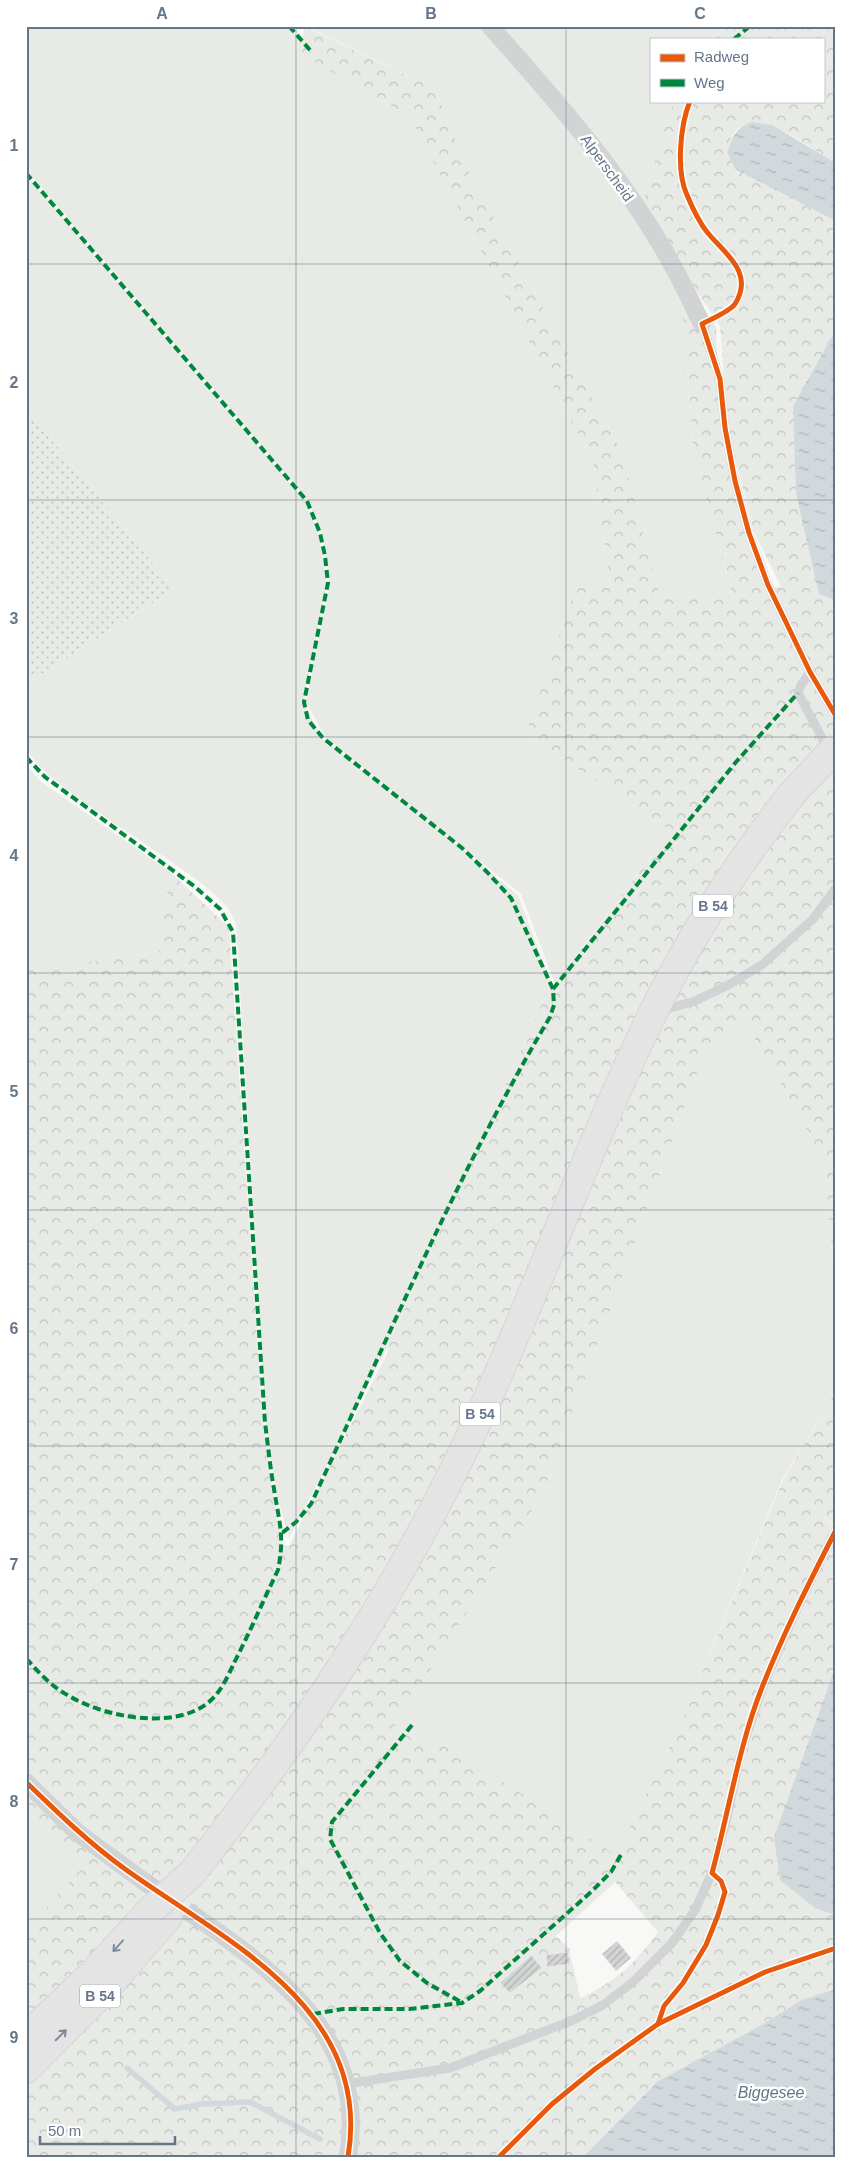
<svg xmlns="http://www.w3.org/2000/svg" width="862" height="2183" font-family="Arial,sans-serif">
	<defs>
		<pattern id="forest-crowns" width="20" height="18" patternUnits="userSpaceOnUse" patternTransform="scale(1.25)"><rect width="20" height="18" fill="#e8ebe5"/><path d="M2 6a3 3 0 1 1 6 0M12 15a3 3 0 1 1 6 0" fill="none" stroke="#c0c3bf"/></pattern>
		<pattern id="garden-dots" width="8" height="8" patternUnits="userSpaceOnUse" patternTransform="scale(1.25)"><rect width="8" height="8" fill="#e8ebe5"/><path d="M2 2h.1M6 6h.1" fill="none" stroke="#c0c3bf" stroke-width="1.8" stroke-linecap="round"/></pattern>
		<pattern id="water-ripples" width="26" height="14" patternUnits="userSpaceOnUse" patternTransform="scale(1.25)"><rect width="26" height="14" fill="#d2d9dd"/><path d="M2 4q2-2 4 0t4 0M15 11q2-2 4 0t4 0" fill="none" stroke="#aeb5b9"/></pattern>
		<pattern id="building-hatch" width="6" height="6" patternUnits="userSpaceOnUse" patternTransform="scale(1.25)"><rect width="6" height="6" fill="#d3d4d5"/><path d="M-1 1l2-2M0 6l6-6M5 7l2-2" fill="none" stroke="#afb1b3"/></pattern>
	</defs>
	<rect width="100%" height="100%" fill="#f8f8f7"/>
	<g fill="#e8ebe5">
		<polygon points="26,26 288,26 303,43 302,55 409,116 593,462 611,588 526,734 670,830 555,984 521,894 325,737 306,702 330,585 322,534 308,500 26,169"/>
		<polygon points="306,26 486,26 597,153 680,279 694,454 734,601 659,593 621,450 467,169 435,89"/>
		<polygon points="492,26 721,26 712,39 651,39 651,101 675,101 669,113 641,208"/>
		<path d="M26 175 305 501 318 533 327 583 303 701 322 739 408 805 518 895 553 988 543 1001 388 1346 289 1538 276 1492 266 1423 236 924C233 918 230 910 225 905 191 864 34 784 26 745 23 731 26 700 26 684L174 589 26 409Z"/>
		<polygon points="26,764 40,781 170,872 159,953 26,969"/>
		<polygon points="743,1018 824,1160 836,1294 836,1391 782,1480 677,1732 616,1856 448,1746 392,1731 543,1493 703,1057"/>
		<polygon points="26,1809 86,1865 26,1930"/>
	</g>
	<path fill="url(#forest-crowns)" fill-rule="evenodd" d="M304 26 435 89 467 169 621 450 659 593 734 601 694 454 680 279 716 327 720 426 747 536 774 587H781L754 532 728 429 720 326 641 208 669 113 675 101H823V39H712L721 26H836V163C812 150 751 99 732 137 729 141 729 147 727 152L735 169 836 221V329L793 406 819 594 836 601V1294L824 1160 743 1018 703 1057 543 1493 392 1731 448 1746 616 1855 677 1732 783 1480 836 1391V1527L805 1500 836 1528V1665L774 1837 815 1908 836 1916V1989L801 2000 763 2024 658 2081 583 2157H26V1930L85 1865 26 1809V969L159 953 170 872 229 927 263 1424 272 1490 282 1545 289 1546 387 1354 388 1346 543 1001 670 830 526 734 576 587 611 588 593 462 409 116 302 55ZM615 1882 658 1932C635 1964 615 1982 580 1998L569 1948 556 1936Z"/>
	<polygon fill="url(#garden-dots)" points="26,409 174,589 26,684"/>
	<g fill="url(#water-ripples)">
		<path d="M751 122 772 125 836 163V221L735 169 727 152C732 137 736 128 751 122Z"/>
		<polygon points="836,329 836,601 819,594 796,493 793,406"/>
		<polygon points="836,1665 836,1916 815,1908 780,1880 774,1837"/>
		<polygon points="836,1989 836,2157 583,2157 658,2081 763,2024 801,2000"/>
	</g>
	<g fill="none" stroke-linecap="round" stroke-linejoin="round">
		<polyline stroke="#d2d9dd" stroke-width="5.5" points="127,2068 175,2109 202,2104 250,2102 320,2139"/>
	</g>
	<g fill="url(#building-hatch)" stroke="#e8e8e7">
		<polygon points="617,1941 631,1958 616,1971 602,1954"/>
		<polygon points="568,1952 570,1964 547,1967 546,1955"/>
		<polygon points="531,1955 542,1968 510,1993 500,1983"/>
	</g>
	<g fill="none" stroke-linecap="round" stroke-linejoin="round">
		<polyline stroke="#ccd1d6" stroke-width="18" stroke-dasharray="18 9" stroke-linecap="butt" points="142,1880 205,1923"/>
		<defs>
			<g id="primary">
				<path d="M192 1873C292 1747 381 1617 453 1472 527 1323 579 1164 652 1015 690 936 738 863 792 794"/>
				<polyline points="26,2037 95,1971 148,1913"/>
				<polyline points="26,2069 104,1991 168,1917"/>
			</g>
		</defs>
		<use href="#primary" stroke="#d4d5d6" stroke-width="30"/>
		<g stroke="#d2d3d4" stroke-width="9">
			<polyline points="702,324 720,379 725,428 735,481 749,533 768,585 810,672 836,716"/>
			<polyline points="810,672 801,685 798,693 829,751"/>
			<polyline points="660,1011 695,1001 730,984 763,964 813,919 836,888"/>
			<polyline points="346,2084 450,2068 571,2021 603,2005 633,1982 672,1943 695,1910 712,1873 727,1818 741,1752 763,1686 801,1600 836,1530"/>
		</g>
		<g stroke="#d2d3d4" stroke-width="18">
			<path d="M490 26C557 102 627 180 675 270 685 288 693 306 702 324"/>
			<polyline points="26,1782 78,1833 142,1880"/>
			<path d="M205 1923C288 1981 367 2044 348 2157"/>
		</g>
		<use href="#primary" stroke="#e4e4e5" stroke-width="28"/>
		<defs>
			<g id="primary-bridge">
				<polyline points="792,794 836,747"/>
				<polyline points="151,1910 192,1873"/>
			</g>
		</defs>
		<use href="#primary-bridge" stroke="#d4d5d6" stroke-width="30" stroke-linecap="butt"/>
		<use href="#primary-bridge" stroke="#e4e4e5" stroke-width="28"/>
		<g stroke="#00873e" stroke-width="4" stroke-dasharray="8 4" stroke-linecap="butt">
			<polyline points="289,26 310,50"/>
			<polyline points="734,39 750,26"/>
			<path d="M26 173 307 501 320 533 325 556 328 583 304 702 308 720 323 738 462 848 487 872 511 898 553 989 554 1005 550 1017C458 1172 387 1340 311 1504L296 1522 282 1533"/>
			<path d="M26 757 45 777 194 886 220 909 233 932 265 1423C268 1445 270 1467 274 1489 279 1521 285 1537 278 1570 263 1601 250 1632 234 1663 229 1674 223 1687 215 1696 183 1733 106 1718 69 1696 52 1687 39 1673 26 1658"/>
			<polyline points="553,989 736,762 798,693"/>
			<polyline points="412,1725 332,1822 330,1839 380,1933 400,1961 427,1983 461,2002"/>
			<polyline points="313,2014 343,2009 409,2009 462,2003 480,1991 591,1892 611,1872 622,1853"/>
		</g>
		<defs>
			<g id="cycleway">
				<path d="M690 101C680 126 676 171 687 195 692 207 699 222 707 232 724 253 755 272 735 304 729 312 711 319 702 324L720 379 725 428 735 481 749 533 768 585 810 672 836 716"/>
				<path d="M26 1782C58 1813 89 1843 125 1869 225 1941 373 2008 348 2157"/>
				<path d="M658 2024 664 2006 683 1983 706 1945 718 1915 725 1892 721 1881 712 1873C729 1811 739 1744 763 1685 784 1632 810 1581 836 1530"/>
				<polyline points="499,2157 552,2104 595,2069 658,2024 765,1972 836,1948"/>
			</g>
		</defs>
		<use href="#cycleway" stroke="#fff" stroke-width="8"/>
		<use href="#cycleway" stroke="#e8590c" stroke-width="5"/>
	</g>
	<defs><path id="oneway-shaft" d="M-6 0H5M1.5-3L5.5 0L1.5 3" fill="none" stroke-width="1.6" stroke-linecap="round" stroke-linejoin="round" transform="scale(1.25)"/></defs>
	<g stroke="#7f8c9c">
		<use href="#oneway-shaft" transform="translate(118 1946) rotate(132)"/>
		<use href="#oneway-shaft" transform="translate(61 2035) rotate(-45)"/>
	</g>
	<path fill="none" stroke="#66768a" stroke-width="1" stroke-opacity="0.55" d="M296 26V2157M566 26V2157M26 264H836M26 500H836M26 737H836M26 973H836M26 1210H836M26 1446H836M26 1683H836M26 1919H836"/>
	<g text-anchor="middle" stroke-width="5" stroke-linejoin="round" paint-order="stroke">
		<g fill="#fff" stroke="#949fad" stroke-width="1">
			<rect x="693" y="894.5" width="40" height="23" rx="4"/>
			<rect x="460" y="1402.5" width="40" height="23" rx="4"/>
			<rect x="80" y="1984.5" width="40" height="23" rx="4"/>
		</g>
		<g font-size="14" font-weight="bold" fill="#66768a">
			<text x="713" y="911">B 54</text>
			<text x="480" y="1419">B 54</text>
			<text x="100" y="2001">B 54</text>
		</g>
		<g font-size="15" fill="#66768a" stroke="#fff">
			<text transform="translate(607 168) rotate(54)" y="5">Alperscheid</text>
		</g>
		<g font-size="16" font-style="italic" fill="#627785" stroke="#fff">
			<text x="771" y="2098">Biggesee</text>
		</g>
	</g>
	<rect width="862" height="2183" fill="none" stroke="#ffffff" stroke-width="55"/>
	<rect x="650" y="38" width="175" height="65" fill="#ffffff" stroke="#c2c8d0"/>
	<rect x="660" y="54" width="25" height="8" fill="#e8590c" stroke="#c2c8d0"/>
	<text x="694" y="62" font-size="15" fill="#66768a">Radweg</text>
	<rect x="660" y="79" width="25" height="8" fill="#00873e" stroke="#c2c8d0"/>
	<text x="694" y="88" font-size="15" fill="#66768a">Weg</text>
	<path d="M40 2136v8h135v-8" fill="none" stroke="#66768a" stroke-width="2.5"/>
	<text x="48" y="2136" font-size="15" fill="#66768a" stroke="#ffffff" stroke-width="4" paint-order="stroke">50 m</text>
	<rect x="28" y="28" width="806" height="2128" fill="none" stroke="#66768a" stroke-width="2"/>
	<g font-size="16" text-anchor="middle" font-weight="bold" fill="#66768a">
		<text x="162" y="19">A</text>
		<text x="431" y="19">B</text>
		<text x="700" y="19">C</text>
		<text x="14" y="151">1</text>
		<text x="14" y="388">2</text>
		<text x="14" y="624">3</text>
		<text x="14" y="861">4</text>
		<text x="14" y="1097">5</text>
		<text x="14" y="1334">6</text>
		<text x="14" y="1570">7</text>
		<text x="14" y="1807">8</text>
		<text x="14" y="2043">9</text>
	</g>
</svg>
